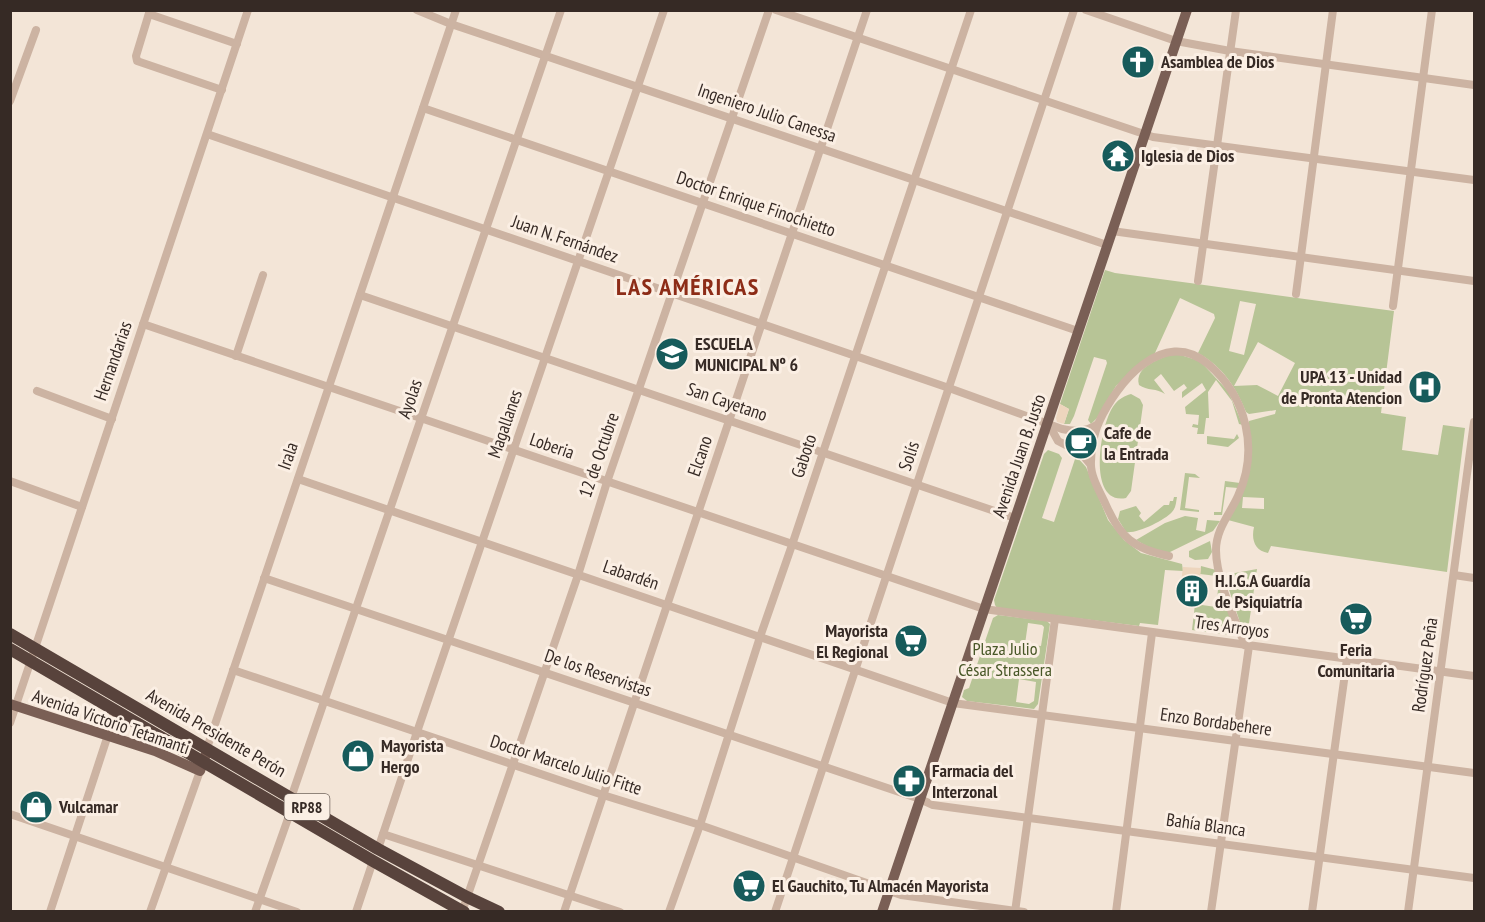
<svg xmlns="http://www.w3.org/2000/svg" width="1485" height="922" font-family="'PT Sans Narrow',sans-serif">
	<rect width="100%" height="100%" fill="#f3e5d7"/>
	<g fill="#b7c496" fill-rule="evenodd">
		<path d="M1105 270 1115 273C1208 285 1301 299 1394 311L1381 413 1406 417 1402 450 1438 455 1443 425 1465 428 1447 572 1271 546 1268 553C1255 551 1251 540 1254 527L1228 520 1241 496 1249 421 1275 414 1276 410 1249 414 1246 412C1236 387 1222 366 1198 353L1215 318 1214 314 1180 298 1155 353 1116 386 1097 418 1091 424 1088 420 1107 363 1106 360 1094 357 1074 416 1070 424H1064L1069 409 1060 404ZM1240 301 1256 304 1244 355 1229 351ZM1258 342 1295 363 1278 396 1257 385 1234 386ZM1243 497 1264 498V509L1242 508Z"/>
		<path d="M1174 353 1200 361 1228 391 1243 425 1239 424 1232 401 1216 380 1208 392 1209 418H1206L1204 434H1197L1198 428 1192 427 1193 424 1198 425 1199 415 1186 414 1185 407 1206 390 1202 383 1182 398V392L1187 388 1184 384 1174 391 1161 374 1154 380 1165 394C1157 388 1147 391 1139 385 1134 366 1161 359 1174 353Z"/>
		<path d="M1131 394 1140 399 1143 405 1131 491 1126 498C1086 506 1100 421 1115 404 1119 399 1124 396 1131 394Z"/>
		<polygon points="1237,434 1239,438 1228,447 1207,444 1207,436 1234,439"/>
		<polygon points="1048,450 1059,454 1062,458 1042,518 1054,522 1076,456 1086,467 1108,520 1124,540 1141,553 1182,564 1183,571 1165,570 1158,625 1140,623 1139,626 997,608 995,605 994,600 1044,454"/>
		<polygon points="1185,473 1195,474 1200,478 1189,477 1185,508 1199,510 1199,512 1180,510"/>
		<polygon points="1225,481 1240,483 1238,488 1226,487 1222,515 1214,515 1214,512 1221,512"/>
		<path d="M1174 497H1177C1176 502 1176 508 1172 512 1165 520 1137 534 1126 532L1118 519 1120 511 1136 506 1141 513 1139 516 1144 522 1164 505H1169L1170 501H1173Z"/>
		<polygon points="1185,516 1198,518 1196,530 1205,532 1207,520 1220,521 1213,531 1168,553 1150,548 1136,540 1165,523"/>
		<polygon points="1210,541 1212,552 1208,559 1195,560 1189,557 1189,551"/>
		<polygon points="1201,566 1216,570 1239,636 1192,630 1195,604 1216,607 1219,581 1217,576 1200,574"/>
		<polygon points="1257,569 1247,637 1245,637 1224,575"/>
		<path d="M998 615 1047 621 1050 624 1038 704 1034 709 967 701 962 697 964 690 969 688 993 618ZM1028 623 1042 625 1044 627 1041 646 1025 644ZM1019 679 1036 682 1034 701 1029 704 1016 702Z"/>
	</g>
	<g fill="#edd5bd">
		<polygon points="1060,404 1069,409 1064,424 1057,422 1056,418"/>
		<polygon points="1183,567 1201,568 1200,578 1189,577 1188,584 1181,583"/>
	</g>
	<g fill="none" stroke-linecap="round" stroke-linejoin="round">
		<g stroke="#ccb3a2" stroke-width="8">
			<polyline points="150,10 136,56 137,61 222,90"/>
			<polyline points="417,10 451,24 1107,245"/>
			<polyline points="776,10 1153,137 1474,180"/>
			<polyline points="1086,10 1176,41 1230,51 1474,85"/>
			<polyline points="149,14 237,44"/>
			<polyline points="10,101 36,30"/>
			<polyline points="423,108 1078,331"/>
			<path d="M207 134 949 388 1062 429C1075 432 1087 432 1098 424"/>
			<polyline points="1112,231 1474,281"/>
			<polyline points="1198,281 1236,10"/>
			<polyline points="1296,294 1333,10"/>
			<polyline points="360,295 1015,518"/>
			<polyline points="1393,306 1432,10"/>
			<polyline points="143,324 984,609 1474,676"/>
			<polyline points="236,356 263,275"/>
			<polyline points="37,391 112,419"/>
			<polyline points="1048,423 1058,441 1081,453 1090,464"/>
			<polyline points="298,479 953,703 1474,773"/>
			<polyline points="10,481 82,507"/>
			<path d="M1169 556C1134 549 1120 537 1106 505 1100 492 1090 476 1091 462 1091 450 1094 433 1099 422 1117 383 1163 326 1208 364 1247 397 1259 450 1238 496 1230 514 1216 529 1216 550 1216 579 1234 617 1245 645"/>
			<polyline points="1454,575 1474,578"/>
			<polyline points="264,578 920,799 933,805 1474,878"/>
			<polyline points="233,670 603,795 700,825 901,895 1024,912"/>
			<polyline points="10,723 248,10"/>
			<polyline points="207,748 456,10"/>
			<polyline points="291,798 561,10"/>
			<polyline points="10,814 297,912"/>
			<polyline points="383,834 620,912"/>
			<polyline points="378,849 417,732 664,10"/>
			<polyline points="50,912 108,735 114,711"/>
			<polyline points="150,912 200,771"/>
			<polyline points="255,912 290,813"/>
			<polyline points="356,912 373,861"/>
			<polyline points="462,912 578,575 607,482 769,10"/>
			<polyline points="564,912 867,10"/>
			<polyline points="669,912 700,825 760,637 792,545 971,10"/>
			<polyline points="775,912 1074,10"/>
			<polyline points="1015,912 1055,619"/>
			<polyline points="1116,912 1152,633"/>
			<polyline points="1211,912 1249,646"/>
			<polyline points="1312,912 1347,659"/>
			<polyline points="1408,912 1474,422"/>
		</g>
		<g stroke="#7a5f55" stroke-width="10">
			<polyline points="10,704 155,751 200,771 206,754"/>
			<polyline points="882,912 1187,10"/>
		</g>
		<g stroke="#58433c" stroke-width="12">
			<polyline points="10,634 378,849 467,897 499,912"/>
			<polyline points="10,649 373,861 464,912"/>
		</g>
	</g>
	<defs>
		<symbol id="church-disc" viewBox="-11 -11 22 22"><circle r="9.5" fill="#175b5b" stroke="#fbefe4"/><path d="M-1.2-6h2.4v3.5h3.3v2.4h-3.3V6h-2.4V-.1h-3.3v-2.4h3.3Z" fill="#fff"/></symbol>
		<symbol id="temple-disc" viewBox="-11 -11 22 22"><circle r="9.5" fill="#175b5b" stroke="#fbefe4"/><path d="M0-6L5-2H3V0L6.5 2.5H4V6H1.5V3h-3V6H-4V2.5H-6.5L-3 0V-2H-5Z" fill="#fff"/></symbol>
		<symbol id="school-disc" viewBox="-11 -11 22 22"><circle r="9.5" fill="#175b5b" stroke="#fbefe4"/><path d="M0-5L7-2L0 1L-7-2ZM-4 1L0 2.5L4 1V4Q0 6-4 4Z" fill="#fff"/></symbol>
		<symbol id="hospital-disc" viewBox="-11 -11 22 22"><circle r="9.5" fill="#175b5b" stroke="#fbefe4"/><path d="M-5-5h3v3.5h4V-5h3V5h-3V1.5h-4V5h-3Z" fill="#fff"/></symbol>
		<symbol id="cafe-disc" viewBox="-11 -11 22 22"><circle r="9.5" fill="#175b5b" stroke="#fbefe4"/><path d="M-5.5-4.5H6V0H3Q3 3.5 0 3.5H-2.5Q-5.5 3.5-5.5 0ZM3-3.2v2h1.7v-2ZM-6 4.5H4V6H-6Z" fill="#fff"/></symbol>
		<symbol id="building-disc" viewBox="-11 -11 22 22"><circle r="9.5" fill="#175b5b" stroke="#fbefe4"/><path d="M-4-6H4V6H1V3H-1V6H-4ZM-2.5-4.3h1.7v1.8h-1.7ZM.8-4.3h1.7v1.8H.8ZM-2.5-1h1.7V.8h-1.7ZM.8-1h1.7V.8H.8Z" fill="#fff"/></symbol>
		<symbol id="supermarket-disc" viewBox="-11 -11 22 22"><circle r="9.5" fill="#175b5b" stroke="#fbefe4"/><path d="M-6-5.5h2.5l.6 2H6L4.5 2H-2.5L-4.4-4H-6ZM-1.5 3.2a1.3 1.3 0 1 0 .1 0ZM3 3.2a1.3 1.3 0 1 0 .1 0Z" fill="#fff"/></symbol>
		<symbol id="shop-disc" viewBox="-11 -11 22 22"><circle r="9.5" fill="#175b5b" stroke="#fbefe4"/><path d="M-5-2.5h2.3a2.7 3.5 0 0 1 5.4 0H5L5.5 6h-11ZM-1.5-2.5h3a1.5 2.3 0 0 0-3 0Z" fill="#fff"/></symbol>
		<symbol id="pharmacy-disc" viewBox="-11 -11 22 22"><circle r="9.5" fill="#175b5b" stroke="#fbefe4"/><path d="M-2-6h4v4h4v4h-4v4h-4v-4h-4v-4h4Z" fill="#fff"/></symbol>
	</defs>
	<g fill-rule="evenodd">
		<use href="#church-disc" x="1119" y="43" width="38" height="38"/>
		<use href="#temple-disc" x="1099" y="137" width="38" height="38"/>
		<use href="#school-disc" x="653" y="335" width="38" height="38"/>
		<use href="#hospital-disc" x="1406" y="368" width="38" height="38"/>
		<use href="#cafe-disc" x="1062" y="424" width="38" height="38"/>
		<use href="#building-disc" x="1173" y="572" width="38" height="38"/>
		<use href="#supermarket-disc" x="1337" y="600" width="38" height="38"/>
		<use href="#supermarket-disc" x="892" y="622" width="38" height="38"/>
		<use href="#shop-disc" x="339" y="737" width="38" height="38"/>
		<use href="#pharmacy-disc" x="890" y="762" width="38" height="38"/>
		<use href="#shop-disc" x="17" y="788" width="38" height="38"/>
		<use href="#supermarket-disc" x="730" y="867" width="38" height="38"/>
	</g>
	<g text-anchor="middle" stroke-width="6" stroke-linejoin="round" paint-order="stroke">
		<rect fill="#fbefe4" stroke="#71655e" stroke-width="1.5" x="284.5" y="794" width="45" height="26" rx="4.5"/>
		<g font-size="16" font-weight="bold" fill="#362a25">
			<text x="307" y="813">RP88</text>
		</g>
		<g font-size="18" font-weight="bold" fill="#362a25" stroke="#fbefe4" text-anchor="start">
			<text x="1161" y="68">Asamblea de Dios</text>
			<text x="1141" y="162">Iglesia de Dios</text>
			<text x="695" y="350">ESCUELA<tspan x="695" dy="21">MUNICIPAL Nº 6</tspan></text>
			<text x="1402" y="383" text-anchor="end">UPA 13 - Unidad<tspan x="1402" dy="21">de Pronta Atencion</tspan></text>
			<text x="1104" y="439">Cafe de<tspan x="1104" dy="21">la Entrada</tspan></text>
			<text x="1215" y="587">H.I.G.A Guardía<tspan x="1215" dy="21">de Psiquiatría</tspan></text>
			<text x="888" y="637" text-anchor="end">Mayorista<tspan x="888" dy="21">El Regional</tspan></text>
			<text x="1356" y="656" text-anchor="middle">Feria<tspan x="1356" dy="21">Comunitaria</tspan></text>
			<text x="381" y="752">Mayorista<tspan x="381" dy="21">Hergo</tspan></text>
			<text x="932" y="777">Farmacia del<tspan x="932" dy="21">Interzonal</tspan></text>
			<text x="59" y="813">Vulcamar</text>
			<text x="772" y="892">El Gauchito, Tu Almacén Mayorista</text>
		</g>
		<g font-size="18" fill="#362a25" stroke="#fbefe4">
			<text transform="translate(767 113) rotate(19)" y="6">Ingeniero Julio Canessa</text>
			<text transform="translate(756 204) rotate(19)" y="6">Doctor Enrique Finochietto</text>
			<text transform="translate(565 239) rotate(19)" y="6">Juan N. Fernández</text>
			<text transform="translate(113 361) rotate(-71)" y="6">Hernandarias</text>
			<text transform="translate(410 399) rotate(-71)" y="6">Ayolas</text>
			<text transform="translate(727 402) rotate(19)" y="6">San Cayetano</text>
			<text transform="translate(505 424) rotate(-71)" y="6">Magallanes</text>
			<text transform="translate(552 446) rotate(19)" y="6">Loberia</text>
			<text transform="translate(599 455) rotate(-71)" y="6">12 de Octubre</text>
			<text transform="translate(288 456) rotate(-71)" y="6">Irala</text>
			<text transform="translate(700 456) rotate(-71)" y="6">Elcano</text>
			<text transform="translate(804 456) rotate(-72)" y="6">Gaboto</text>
			<text transform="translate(909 456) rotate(-72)" y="6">Solís</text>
			<text transform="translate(1019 456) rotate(-71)" y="6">Avenida Juan B. Justo</text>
			<text transform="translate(631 575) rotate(19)" y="6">Labardén</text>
			<text transform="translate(1232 627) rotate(8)" y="6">Tres Arroyos</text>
			<text transform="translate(1425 665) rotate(-82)" y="6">Rodríguez Peña</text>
			<text transform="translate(598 673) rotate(19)" y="6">De los Reservistas</text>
			<text transform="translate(111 722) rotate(19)" y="6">Avenida Victorio Tetamanti</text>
			<text transform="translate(1216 722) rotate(8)" y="6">Enzo Bordabehere</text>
			<text transform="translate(216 733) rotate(30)" y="6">Avenida Presidente Perón</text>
			<text transform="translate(566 765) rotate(18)" y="6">Doctor Marcelo Julio Fitte</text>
			<text transform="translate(1206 825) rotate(8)" y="6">Bahía Blanca</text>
		</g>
		<g font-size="18" fill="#485727" stroke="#fbefe4">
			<text x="1005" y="655">Plaza Julio<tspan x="1005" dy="21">César Strassera</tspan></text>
		</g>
		<g font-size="24" font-weight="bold" letter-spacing="1.5" fill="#8d2c17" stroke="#fbefe4">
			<text x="688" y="295">LAS AMÉRICAS</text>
		</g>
	</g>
	<rect width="1485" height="922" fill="none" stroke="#362a25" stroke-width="24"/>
</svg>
